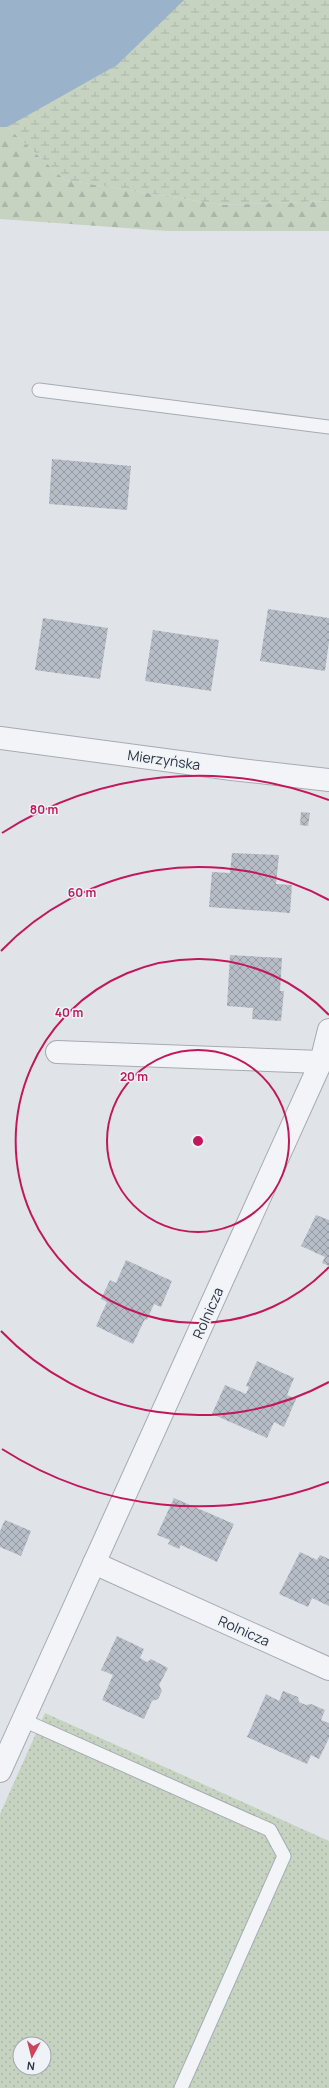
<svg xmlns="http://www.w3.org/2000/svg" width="329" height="2088" font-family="Manrope,sans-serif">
	<defs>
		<pattern id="grass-dots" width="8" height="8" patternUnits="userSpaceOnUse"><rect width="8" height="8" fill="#c6d3c1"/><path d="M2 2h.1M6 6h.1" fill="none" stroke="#aab6a7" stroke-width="1.8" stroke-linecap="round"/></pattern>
		<pattern id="forest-firs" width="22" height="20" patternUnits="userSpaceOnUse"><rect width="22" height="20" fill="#c6d3c1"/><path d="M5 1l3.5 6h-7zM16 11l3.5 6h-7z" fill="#aab6a7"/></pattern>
		<pattern id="wetland-marsh" width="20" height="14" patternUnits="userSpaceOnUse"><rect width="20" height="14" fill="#c6d3c1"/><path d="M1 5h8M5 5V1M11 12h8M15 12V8" fill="none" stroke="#aab6a7"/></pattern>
		<pattern id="building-cross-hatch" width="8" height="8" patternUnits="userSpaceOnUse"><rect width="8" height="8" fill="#b7bdc6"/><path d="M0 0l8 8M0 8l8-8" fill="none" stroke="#959aa2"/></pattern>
	</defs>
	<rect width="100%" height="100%" fill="#e0e4e9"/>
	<path fill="url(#grass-dots)" fill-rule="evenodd" d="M45 1713 329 1841V2088H0V1814ZM20 2044H44V2068H20Z"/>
	<polygon fill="url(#forest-firs)" points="0,127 7,127 65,180 223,205 329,201 329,231 167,231 0,219"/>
	<polygon fill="url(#wetland-marsh)" points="0,0 329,0 329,201 223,205 65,180 7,127 0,92"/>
	<polygon fill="#9ab2ca" points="0,0 184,0 117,65 7,127 0,127"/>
	<g fill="url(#building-cross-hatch)">
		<polygon points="52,459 131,466 127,510 49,504"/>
		<polygon points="268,609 329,618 329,642 325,671 260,661"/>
		<polygon points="43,618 108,628 100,679 35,670"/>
		<polygon points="153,630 219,640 211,691 145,681"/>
		<polygon points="301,812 310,813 308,826 300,825"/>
		<polygon points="232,853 279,855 276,884 292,885 290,913 209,907 212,872 230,873"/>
		<polygon points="230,955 282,958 280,991 284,991 281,1021 252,1019 253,1008 227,1006"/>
		<polygon points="316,1215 329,1220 329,1266 322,1263 325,1257 301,1246"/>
		<polygon points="126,1260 172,1281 161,1307 154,1304 147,1320 145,1319 133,1344 96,1326 107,1302 101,1299 110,1280 116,1283"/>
		<polygon points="257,1361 294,1378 287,1395 296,1399 284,1427 274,1422 267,1438 212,1414 225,1385 246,1394 249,1387 246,1386"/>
		<polygon points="174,1498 234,1524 217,1562 181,1545 179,1549 168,1544 170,1540 157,1535"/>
		<polygon points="5,1520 31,1531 21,1556 0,1547 0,1531"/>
		<polygon points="300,1552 317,1560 320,1555 329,1559 329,1606 312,1598 308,1607 279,1594"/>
		<polygon points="117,1636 144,1649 140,1658 147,1662 151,1659 168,1668 159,1685 162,1691 158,1699 152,1701 144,1719 102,1700 113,1675 101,1670"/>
		<polygon points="283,1691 298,1697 299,1702 306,1705 311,1704 325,1710 321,1720 329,1723 329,1738 319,1759 311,1755 307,1764 247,1737 266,1694 279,1701"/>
	</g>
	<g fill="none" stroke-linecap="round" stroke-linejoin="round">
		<defs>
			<g id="service">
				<polyline points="39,390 329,427"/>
				<polyline points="23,1720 270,1830 284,1856 181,2088"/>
			</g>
			<g id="minor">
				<polyline points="0,738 232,769 329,780"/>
				<polyline points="57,1052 321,1062"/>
				<polyline points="94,1563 329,1669"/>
				<polyline points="0,1771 321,1062 329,1030"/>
			</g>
		</defs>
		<use href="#service" stroke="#a5abb3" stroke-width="15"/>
		<use href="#minor" stroke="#a5abb3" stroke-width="24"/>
		<use href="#service" stroke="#f3f4f7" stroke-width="13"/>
		<use href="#minor" stroke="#f3f4f7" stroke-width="22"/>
	</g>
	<g fill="none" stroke="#c2185b" stroke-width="2">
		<circle cx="198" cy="1141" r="91"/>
		<path d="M329 1267A182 182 0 1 1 329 1015"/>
		<path d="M329 1382A274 274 0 0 1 1 1331M1 951A274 274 0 0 1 329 900"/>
		<path d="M329 1482A365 365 0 0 1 2 1449M2 833A365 365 0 0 1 329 800"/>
	</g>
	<g text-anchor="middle" stroke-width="3" stroke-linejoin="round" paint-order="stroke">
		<g font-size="14" fill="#283241" stroke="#eff2f6">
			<text transform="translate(164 760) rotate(8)" y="5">Mierzyńska</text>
			<text transform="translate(208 1313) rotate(-66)" y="5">Rolnicza</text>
			<text transform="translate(244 1631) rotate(24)" y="5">Rolnicza</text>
		</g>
	</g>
	<circle cx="198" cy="1141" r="6" fill="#c2185b" stroke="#eff2f6" stroke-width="2"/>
	<g font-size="12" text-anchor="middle" font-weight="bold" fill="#c2185b" stroke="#eff2f6" stroke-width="3" stroke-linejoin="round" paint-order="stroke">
		<text x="44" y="814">80 m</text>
		<text x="82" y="897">60 m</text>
		<text x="69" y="1017">40 m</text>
		<text x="134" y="1081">20 m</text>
	</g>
	<g transform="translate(32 2056) rotate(187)"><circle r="19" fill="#eff2f6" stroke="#9fa5ae"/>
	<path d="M0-3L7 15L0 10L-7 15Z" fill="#d0435b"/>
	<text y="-6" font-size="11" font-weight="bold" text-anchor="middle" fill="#283241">N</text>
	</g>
</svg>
